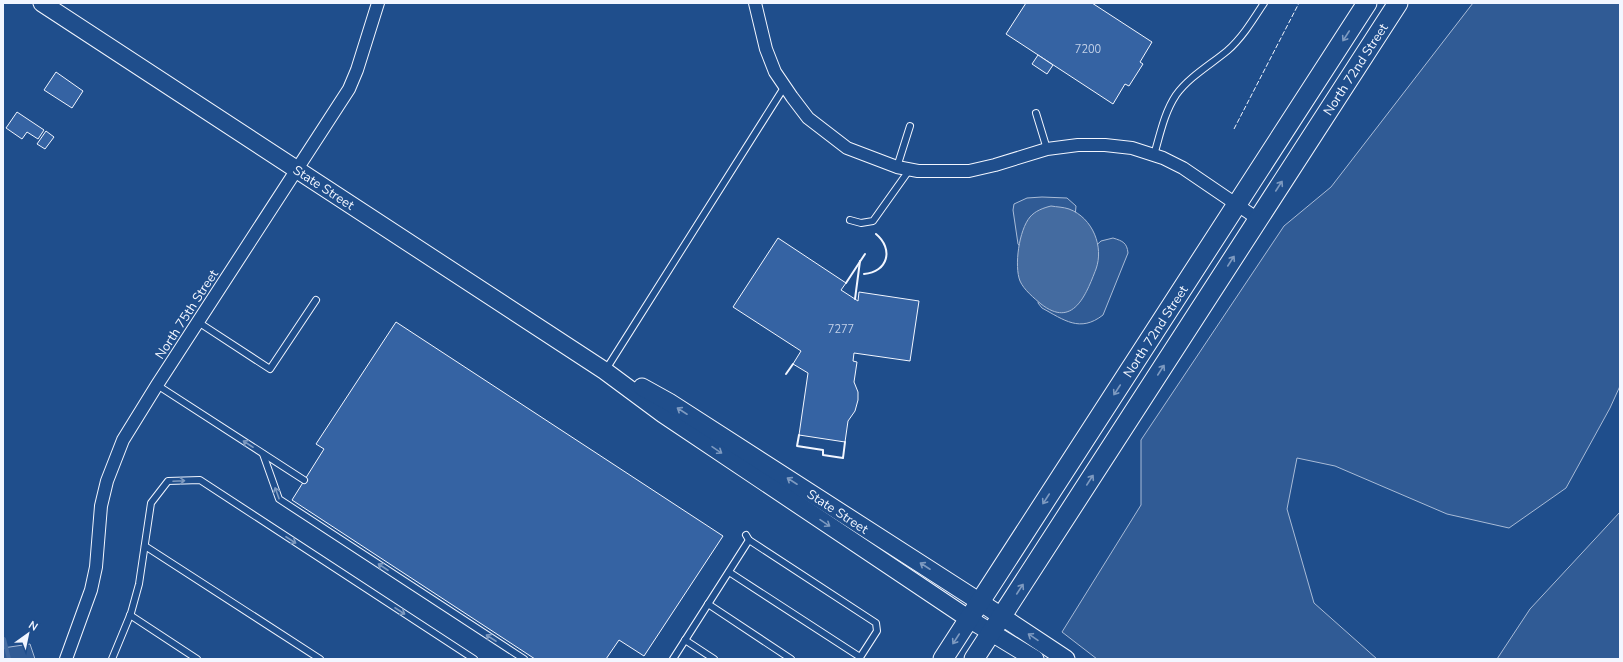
<svg xmlns="http://www.w3.org/2000/svg" width="1623" height="662" font-family="'Nunito Sans',sans-serif">
	<rect width="100%" height="100%" fill="#1f4e8c"/>
	<g fill="#305b95" stroke="#a8bbd7">
		<polygon points="1473,3 1620,3 1620,386 1610,408 1566,488 1509,528 1447,514 1335,466 1297,458 1287,509 1314,603 1377,659 1097,659 1062,632 1141,505 1141,440 1284,226 1331,187"/>
		<polygon points="1042,197 1067,198 1076,206 1075,217 1023,250 1018,244 1013,210 1014,204 1027,198"/>
		<path d="M1113 238C1123 241 1127 243 1128 253L1103 315C1080 333 1064 320 1042 308L1038 303 1039 298 1101 241Z"/>
		<polygon points="1620,512 1620,659 1497,659 1530,609"/>
		<polygon points="30,644 35,659 3,659 3,648"/>
	</g>
	<path fill="#446ba0" stroke="#a8bbd7" d="M1051 206C1057 207 1063 207 1069 209 1093 218 1104 247 1096 269 1086 295 1073 329 1041 304 1034 298 1024 290 1020 281 1014 266 1019 230 1030 217 1035 211 1043 208 1051 206Z"/>
	<g fill="none" stroke-linecap="round" stroke-linejoin="round">
		<polyline stroke="#446ba0" stroke-width="4" points="4,639 9,659"/>
	</g>
	<g fill="#3563a3" stroke="#f2f6ff">
		<polygon points="1026,3 1092,3 1152,42 1140,62 1143,64 1129,86 1125,84 1113,104 1006,34"/>
		<polygon points="1038,55 1053,65 1047,74 1032,64"/>
		<polygon points="56,72 83,91 72,108 44,90"/>
		<polygon points="17,112 44,130 38,139 27,132 22,139 6,128"/>
		<polygon points="46,131 54,137 45,149 37,144"/>
		<polygon points="778,238 846,283 841,290 858,301 859,292 919,301 910,361 854,353 853,361 857,362 854,382 858,392 858,400 855,411 848,421 845,442 799,435 808,373 793,364 801,351 733,307"/>
		<polygon points="396,322 723,536 644,656 619,640 606,659 535,659 292,500 324,449 316,444"/>
	</g>
	<g fill="none" stroke-linecap="round" stroke-linejoin="round">
		<defs>
			<g id="lane">
				<polyline points="1036,113 1047,149"/>
				<path d="M1154 155C1160 135 1164 113 1176 95 1189 77 1210 65 1227 51 1242 38 1253 20 1264 3"/>
				<polyline points="897,167 910,126"/>
				<polyline points="850,220 861,223 873,221 910,169"/>
				<polyline points="198,322 270,369 316,300"/>
				<polyline points="605,371 785,86"/>
				<polyline points="157,385 304,480"/>
				<polyline points="263,454 279,499 524,659"/>
				<polyline points="746,535 749,540 876,623 877,631 859,659"/>
				<polyline points="145,546 320,659"/>
				<polyline points="729,572 860,657"/>
				<polyline points="708,604 791,659"/>
				<polyline points="130,615 197,659"/>
				<polyline points="685,640 714,659"/>
				<polyline points="112,659 131,613 139,584 151,503 168,481 200,480 474,659"/>
				<polyline points="673,659 749,540"/>
			</g>
			<g id="street">
				<polyline points="755,3 766,49 775,72 792,97 808,118 847,148 897,167 918,171 969,171 995,165 1047,149 1078,145 1105,145 1132,148 1163,158 1183,168 1258,219"/>
				<polyline points="66,659 91,590 96,567 101,506 107,481 123,440 157,385 349,89 357,70 378,3"/>
			</g>
			<g id="secondary">
				<polyline points="42,3 605,371 663,414 969,619 1035,659"/>
				<polyline points="642,387 669,402 980,602 1066,659"/>
			</g>
			<g id="primary">
				<polyline points="943,659 1367,3"/>
				<polyline points="974,659 1398,3"/>
			</g>
		</defs>
		<use href="#lane" stroke="#f2f6ff" stroke-width="8"/>
		<use href="#street" stroke="#f2f6ff" stroke-width="14"/>
		<use href="#secondary" stroke="#f2f6ff" stroke-width="19"/>
		<use href="#primary" stroke="#f2f6ff" stroke-width="21"/>
		<use href="#lane" stroke="#1f4e8c" stroke-width="6"/>
		<use href="#street" stroke="#1f4e8c" stroke-width="12"/>
		<use href="#secondary" stroke="#1f4e8c" stroke-width="17"/>
		<use href="#primary" stroke="#1f4e8c" stroke-width="19"/>
		<polyline stroke="#f2f6ff" stroke-width="1" stroke-dasharray="5 2" stroke-linecap="butt" points="1234,129 1299,3"/>
		<g stroke="#f2f6ff" stroke-width="2">
			<path d="M864 274C888 272 894 249 876 234"/>
			<polyline points="846,283 865,254"/>
			<polyline points="855,299 860,261"/>
			<polyline points="786,374 793,364"/>
			<polyline points="799,435 797,446 823,450 823,455 843,458 845,442"/>
		</g>
	</g>
	<defs><path id="oneway-shaft" d="M-6 0H5M1.5-3L5.5 0L1.5 3" fill="none" stroke-width="1.6" stroke-linecap="round" stroke-linejoin="round"/></defs>
	<g stroke="#7e9ac0">
		<use href="#oneway-shaft" transform="translate(1346 36) rotate(123)"/>
		<use href="#oneway-shaft" transform="translate(1279 186) rotate(-57)"/>
		<use href="#oneway-shaft" transform="translate(1231 261) rotate(-57)"/>
		<use href="#oneway-shaft" transform="translate(1161 370) rotate(-57)"/>
		<use href="#oneway-shaft" transform="translate(1117 390) rotate(123)"/>
		<use href="#oneway-shaft" transform="translate(682 411) rotate(-147)"/>
		<use href="#oneway-shaft" transform="translate(248 444) rotate(-147)"/>
		<use href="#oneway-shaft" transform="translate(717 450) rotate(34)"/>
		<use href="#oneway-shaft" transform="translate(1090 480) rotate(-57)"/>
		<use href="#oneway-shaft" transform="translate(179 481) rotate(-3)"/>
		<use href="#oneway-shaft" transform="translate(792 481) rotate(-147)"/>
		<use href="#oneway-shaft" transform="translate(277 493) rotate(-110)"/>
		<use href="#oneway-shaft" transform="translate(1046 499) rotate(123)"/>
		<use href="#oneway-shaft" transform="translate(825 523) rotate(34)"/>
		<use href="#oneway-shaft" transform="translate(291 540) rotate(33)"/>
		<use href="#oneway-shaft" transform="translate(925 566) rotate(-147)"/>
		<use href="#oneway-shaft" transform="translate(383 567) rotate(-147)"/>
		<use href="#oneway-shaft" transform="translate(1020 589) rotate(-57)"/>
		<use href="#oneway-shaft" transform="translate(400 611) rotate(33)"/>
		<use href="#oneway-shaft" transform="translate(1033 637) rotate(-146)"/>
		<use href="#oneway-shaft" transform="translate(491 638) rotate(-147)"/>
		<use href="#oneway-shaft" transform="translate(956 639) rotate(123)"/>
	</g>
	<g text-anchor="middle" stroke-width="3" stroke-linejoin="round" paint-order="stroke">
		<g font-size="11" fill="#c3d1e8">
			<text x="1088" y="53">7200</text>
			<text x="841" y="333">7277</text>
		</g>
		<g font-size="13" fill="#f2f6ff" stroke="#1f4e8c">
			<text transform="translate(1355 69) rotate(-57)" y="5">North 72nd Street</text>
			<text transform="translate(324 187) rotate(33)" y="5">State Street</text>
			<text transform="translate(186 314) rotate(-57)" y="5">North 75th Street</text>
			<text transform="translate(1155 331) rotate(-57)" y="5">North 72nd Street</text>
			<text transform="translate(838 511) rotate(33)" y="5">State Street</text>
		</g>
	</g>
	<rect width="1623" height="662" fill="none" stroke="#f2f6ff" stroke-width="8"/>
	<g transform="translate(28 634) rotate(33)" stroke="#1f4e8c" stroke-width="3" paint-order="stroke">
	<path d="M0-3L7 15L0 10L-7 15Z" fill="#f2f6ff"/>
	<text y="-6" font-size="11" font-weight="bold" text-anchor="middle" fill="#f2f6ff">N</text>
	</g>
</svg>
